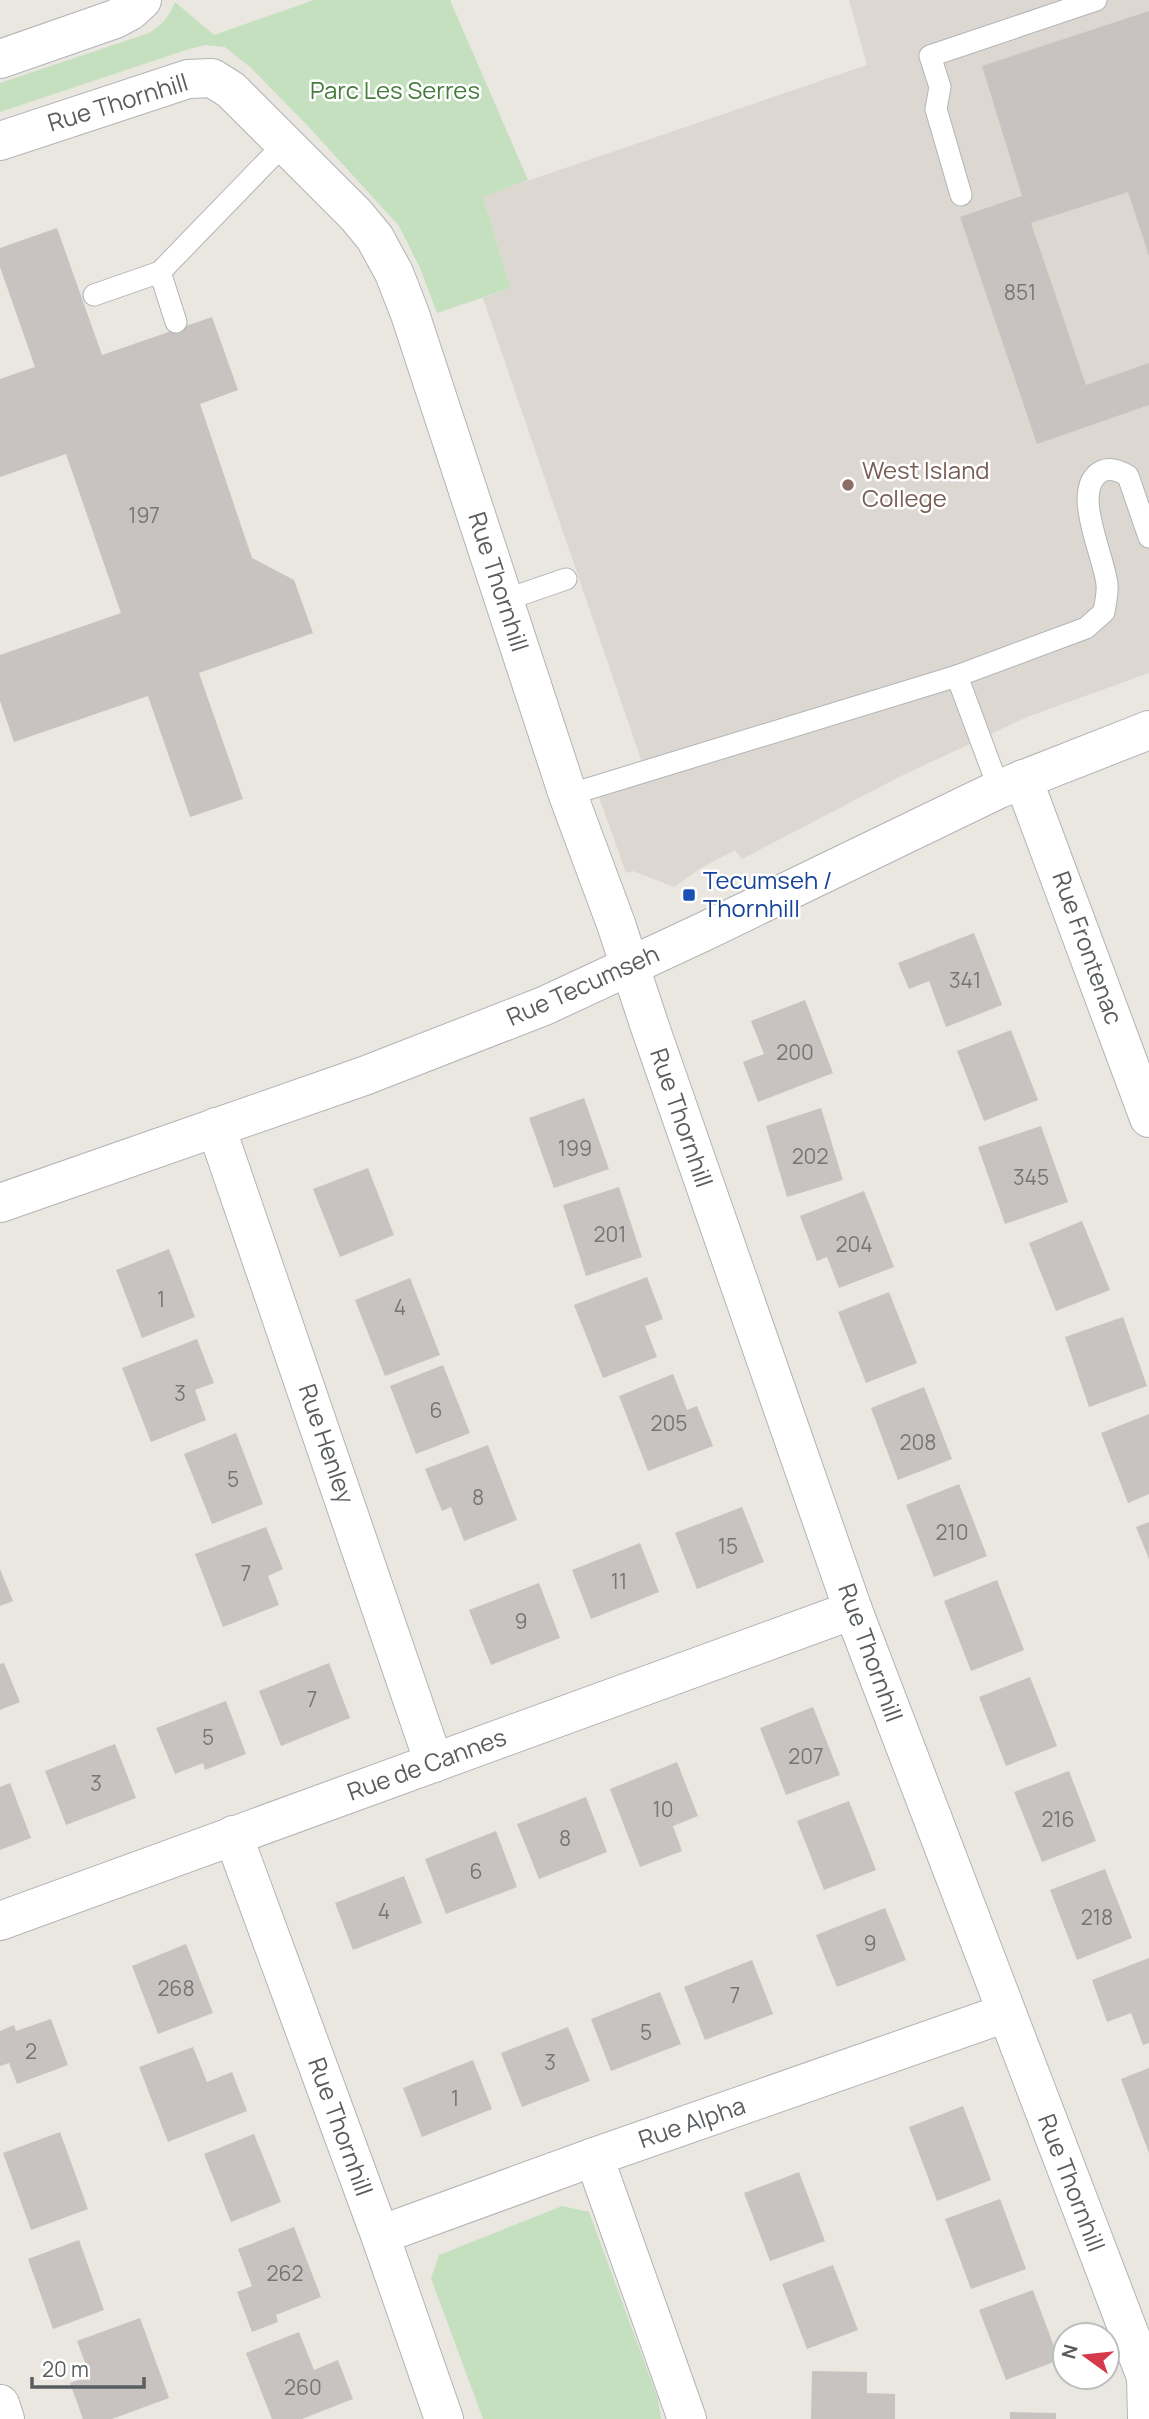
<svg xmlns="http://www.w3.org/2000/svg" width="1149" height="2419" font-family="Manrope,sans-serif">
	<rect width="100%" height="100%" fill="#eae6e0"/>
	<polygon fill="#ddd7d1" points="849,0 1149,0 1149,673 1027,717 899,777 742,859 735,850 701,868 674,887 633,871 626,873 599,797 648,780 483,298 511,288 483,196 867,65"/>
	<g fill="#c5e0be">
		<path d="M314 0H450L528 180 483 197 511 288 437 313 420 268 399 226 307 125 250 67 225 47 205 45 186 50 0 112V83L149 33C162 25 169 17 175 2L214 35Z"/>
		<polygon points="562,2206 589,2212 658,2399 661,2419 483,2419 431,2278 439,2255"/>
	</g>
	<g fill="#c8c3c0">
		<polygon points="1149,11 1149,256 1128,192 1031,223 1086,385 1149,363 1149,405 1037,444 960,217 1022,196 982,66"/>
		<polygon points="57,228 102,355 212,317 238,390 200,404 252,558 294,580 313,633 199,673 243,799 190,817 148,696 14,742 0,701 0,655 121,613 66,454 0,477 0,379 35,367 0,267 0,248"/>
		<polygon points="974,933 1002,1005 946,1027 929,981 909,989 898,963"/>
		<polygon points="805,1000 833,1073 758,1102 743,1062 764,1054 751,1021"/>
		<polygon points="1011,1030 1038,1100 984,1121 957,1051"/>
		<polygon points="584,1098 609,1169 554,1188 529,1118"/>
		<polygon points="821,1108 843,1180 787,1197 766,1126"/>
		<polygon points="1041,1126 1068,1202 1005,1224 978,1147"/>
		<polygon points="368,1168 394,1235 340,1257 313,1189"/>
		<polygon points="619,1187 642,1257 586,1276 563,1205"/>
		<polygon points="864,1191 894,1267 839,1288 827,1257 817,1261 800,1216"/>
		<polygon points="1082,1221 1110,1290 1056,1311 1029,1243"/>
		<polygon points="169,1249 195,1317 142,1338 116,1270"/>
		<polygon points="647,1277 663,1319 645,1326 657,1357 603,1378 574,1305"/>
		<polygon points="410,1278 440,1355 385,1376 355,1300"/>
		<polygon points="889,1292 917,1363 866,1383 838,1312"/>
		<polygon points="1123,1317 1147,1386 1089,1407 1065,1337"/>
		<polygon points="197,1339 214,1383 195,1390 206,1420 151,1442 122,1368"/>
		<polygon points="443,1365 470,1433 416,1454 390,1386"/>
		<polygon points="673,1374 687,1410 697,1406 713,1446 648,1471 619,1396"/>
		<polygon points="924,1387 952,1459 898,1480 871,1408"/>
		<polygon points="1149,1414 1149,1494 1128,1503 1101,1433"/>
		<polygon points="236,1433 263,1504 212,1524 184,1454"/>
		<polygon points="488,1445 517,1520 464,1541 451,1507 442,1511 425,1469"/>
		<polygon points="959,1484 987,1556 934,1577 906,1505"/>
		<polygon points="742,1507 764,1562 697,1589 675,1533"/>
		<polygon points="1149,1522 1149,1559 1136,1527"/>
		<polygon points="266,1527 283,1569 268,1576 279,1605 223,1627 195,1554"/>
		<polygon points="640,1543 659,1592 591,1619 572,1570"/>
		<polygon points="0,1569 13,1601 0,1606"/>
		<polygon points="997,1580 1024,1650 971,1671 944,1601"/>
		<polygon points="539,1583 560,1638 491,1665 469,1610"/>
		<polygon points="4,1663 20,1702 0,1710 0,1664"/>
		<polygon points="329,1663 350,1718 281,1746 259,1691"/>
		<polygon points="1030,1677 1057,1746 1006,1766 979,1697"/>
		<polygon points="226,1701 246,1754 205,1770 203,1763 175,1774 156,1728"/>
		<polygon points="813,1707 840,1775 786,1795 760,1728"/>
		<polygon points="115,1744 136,1798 66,1825 45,1771"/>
		<polygon points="677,1762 698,1816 673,1826 682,1851 640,1867 610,1789"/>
		<polygon points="1069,1771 1096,1841 1042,1862 1014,1792"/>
		<polygon points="10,1783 31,1838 0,1850 0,1787"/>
		<polygon points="586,1797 607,1852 539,1879 517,1824"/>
		<polygon points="849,1801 876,1870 824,1890 797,1821"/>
		<polygon points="496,1831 517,1887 446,1914 425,1859"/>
		<polygon points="1105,1869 1132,1938 1077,1960 1050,1890"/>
		<polygon points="404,1876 422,1923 353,1950 335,1903"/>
		<polygon points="885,1908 906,1960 837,1987 816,1935"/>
		<polygon points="186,1944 213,2013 158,2034 132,1966"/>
		<polygon points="1149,1958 1149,2043 1143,2045 1131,2013 1107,2022 1092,1980"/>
		<polygon points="752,1960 773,2014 705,2040 684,1987"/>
		<polygon points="660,1992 681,2044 611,2071 591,2019"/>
		<polygon points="51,2019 68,2065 17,2084 9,2063 0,2066 0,2031 14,2025 16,2031"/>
		<polygon points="568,2027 590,2081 522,2107 501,2053"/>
		<polygon points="193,2047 207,2082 232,2072 247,2111 168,2142 139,2067"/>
		<polygon points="473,2060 492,2109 422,2137 403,2088"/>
		<polygon points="1149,2068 1149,2153 1121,2079"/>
		<polygon points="963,2106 991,2180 937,2201 909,2127"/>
		<polygon points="60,2132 88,2209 31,2230 3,2153"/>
		<polygon points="254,2134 281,2202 231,2222 204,2154"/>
		<polygon points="799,2172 825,2241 770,2261 744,2193"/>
		<polygon points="1000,2199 1026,2269 971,2289 945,2219"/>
		<polygon points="294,2227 321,2297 276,2315 278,2322 252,2332 237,2292 252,2286 238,2249"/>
		<polygon points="79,2240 104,2310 53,2329 28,2259"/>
		<polygon points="833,2265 858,2330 807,2349 782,2284"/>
		<polygon points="1033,2290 1059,2360 1006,2380 979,2310"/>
		<polygon points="140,2318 169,2398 112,2419 83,2419 70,2383 90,2376 77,2341"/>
		<polygon points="299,2332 314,2370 338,2360 353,2399 302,2419 272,2419 246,2353"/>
		<polygon points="812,2371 867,2372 867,2393 895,2394 895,2419 811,2419"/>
		<polygon points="1010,2412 1056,2413 1056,2419 1010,2419"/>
	</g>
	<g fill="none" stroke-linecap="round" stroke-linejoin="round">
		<defs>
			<g id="service">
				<polyline points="961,195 936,109 940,87 930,56 1096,0"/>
				<polyline points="94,295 160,272"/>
				<polyline points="176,322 160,272 285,143"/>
				<polyline points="505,600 566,579"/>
				<polyline points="957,676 999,789"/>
				<path d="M568 795 957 676 1086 628 1104 612C1105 604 1108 594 1107 585 1105 557 1069 488 1102 471 1111 467 1120 471 1128 476L1149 537"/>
			</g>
			<g id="minor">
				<polyline points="0,59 115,19 130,11 142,0"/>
				<polyline points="0,141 188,79 212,78 231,90 356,215 375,238 394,273 410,314 568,795 616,924 650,1027 853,1610 1146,2377 1147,2419"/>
				<polyline points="1023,779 1149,1118"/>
				<polyline points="216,1127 434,1763"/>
				<polyline points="233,1835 380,2235 444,2419"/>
				<polyline points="0,1921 853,1610"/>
				<polyline points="594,2157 687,2419"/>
				<polyline points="380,2235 594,2157 1006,2013"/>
				<polyline points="0,2404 5,2419"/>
			</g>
			<polyline id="tertiary" points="0,1203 364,1076 544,1006 701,933 999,789 1149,730"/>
		</defs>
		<use href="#service" stroke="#b1b4b7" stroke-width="23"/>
		<use href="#minor" stroke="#b1b4b7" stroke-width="40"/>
		<use href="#tertiary" stroke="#b1b4b7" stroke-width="40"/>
		<use href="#service" stroke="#fff" stroke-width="21"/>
		<use href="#minor" stroke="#fff" stroke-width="38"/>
		<use href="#tertiary" stroke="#fff" stroke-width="38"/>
	</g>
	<circle fill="#8d6e63" stroke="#fff" stroke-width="2.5" cx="848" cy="485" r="7"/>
	<rect fill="#1a4fb4" stroke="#fff" stroke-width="2.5" x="682" y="888" width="14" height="14" rx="3.5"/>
	<g text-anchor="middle" stroke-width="5" stroke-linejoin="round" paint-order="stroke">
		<g font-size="21" fill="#757678">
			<text x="1020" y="300">851</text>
			<text x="144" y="523">197</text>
			<text x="965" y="988">341</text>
			<text x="795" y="1060">200</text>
			<text x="575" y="1156">199</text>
			<text x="810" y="1164">202</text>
			<text x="1031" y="1185">345</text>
			<text x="610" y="1242">201</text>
			<text x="854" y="1252">204</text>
			<text x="161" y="1307">1</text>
			<text x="400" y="1315">4</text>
			<text x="180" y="1401">3</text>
			<text x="436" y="1418">6</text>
			<text x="669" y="1431">205</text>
			<text x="918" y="1450">208</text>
			<text x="233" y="1487">5</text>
			<text x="478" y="1505">8</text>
			<text x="952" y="1540">210</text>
			<text x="728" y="1554">15</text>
			<text x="246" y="1581">7</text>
			<text x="619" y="1589">11</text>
			<text x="521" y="1629">9</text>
			<text x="312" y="1707">7</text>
			<text x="208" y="1745">5</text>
			<text x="806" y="1764">207</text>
			<text x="96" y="1791">3</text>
			<text x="663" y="1817">10</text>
			<text x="1058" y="1827">216</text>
			<text x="565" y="1846">8</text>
			<text x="476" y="1879">6</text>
			<text x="384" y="1919">4</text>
			<text x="1097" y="1925">218</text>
			<text x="870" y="1951">9</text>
			<text x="176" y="1996">268</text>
			<text x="735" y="2003">7</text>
			<text x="646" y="2040">5</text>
			<text x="31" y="2059">2</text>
			<text x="550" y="2070">3</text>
			<text x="455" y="2106">1</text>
			<text x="285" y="2281">262</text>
			<text x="303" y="2395">260</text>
		</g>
		<g font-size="24" fill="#457c3b" stroke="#fff">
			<text x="395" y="99">Parc Les Serres</text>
		</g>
		<g font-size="24" fill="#595d60" stroke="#fff">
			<text transform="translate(118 103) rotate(-17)" y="8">Rue Thornhill</text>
			<text transform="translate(498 582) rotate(72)" y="8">Rue Thornhill</text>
			<text transform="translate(1087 948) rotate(70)" y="8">Rue Frontenac</text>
			<text transform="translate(583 986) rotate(-24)" y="8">Rue Tecumseh</text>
			<text transform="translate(681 1118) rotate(71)" y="8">Rue Thornhill</text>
			<text transform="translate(326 1444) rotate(71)" y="8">Rue Henley</text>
			<text transform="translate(870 1653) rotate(70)" y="8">Rue Thornhill</text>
			<text transform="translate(427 1765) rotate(-20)" y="8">Rue de Cannes</text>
			<text transform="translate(692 2123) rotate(-19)" y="8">Rue Alpha</text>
			<text transform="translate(340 2127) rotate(70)" y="8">Rue Thornhill</text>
			<text transform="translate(1071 2183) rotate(69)" y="8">Rue Thornhill</text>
		</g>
		<g font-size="24" fill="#785e54" stroke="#fff" text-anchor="start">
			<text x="862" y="479">West Island<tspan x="862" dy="28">College</tspan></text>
		</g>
		<g font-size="24" fill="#164399" stroke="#fff" text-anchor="start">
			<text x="703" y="889">Tecumseh /<tspan x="703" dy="28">Thornhill</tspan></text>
		</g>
	</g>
	<g transform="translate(1086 2356) rotate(285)"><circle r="33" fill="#ffffff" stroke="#bdbebf" stroke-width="2"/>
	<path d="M0-5L12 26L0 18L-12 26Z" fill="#d7394c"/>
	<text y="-10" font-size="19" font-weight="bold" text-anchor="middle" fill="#595d60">N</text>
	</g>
	<path d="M32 2377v10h112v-10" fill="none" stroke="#595d60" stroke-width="3.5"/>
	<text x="42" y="2377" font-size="21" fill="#595d60" stroke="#ffffff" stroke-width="5" paint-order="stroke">20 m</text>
</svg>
